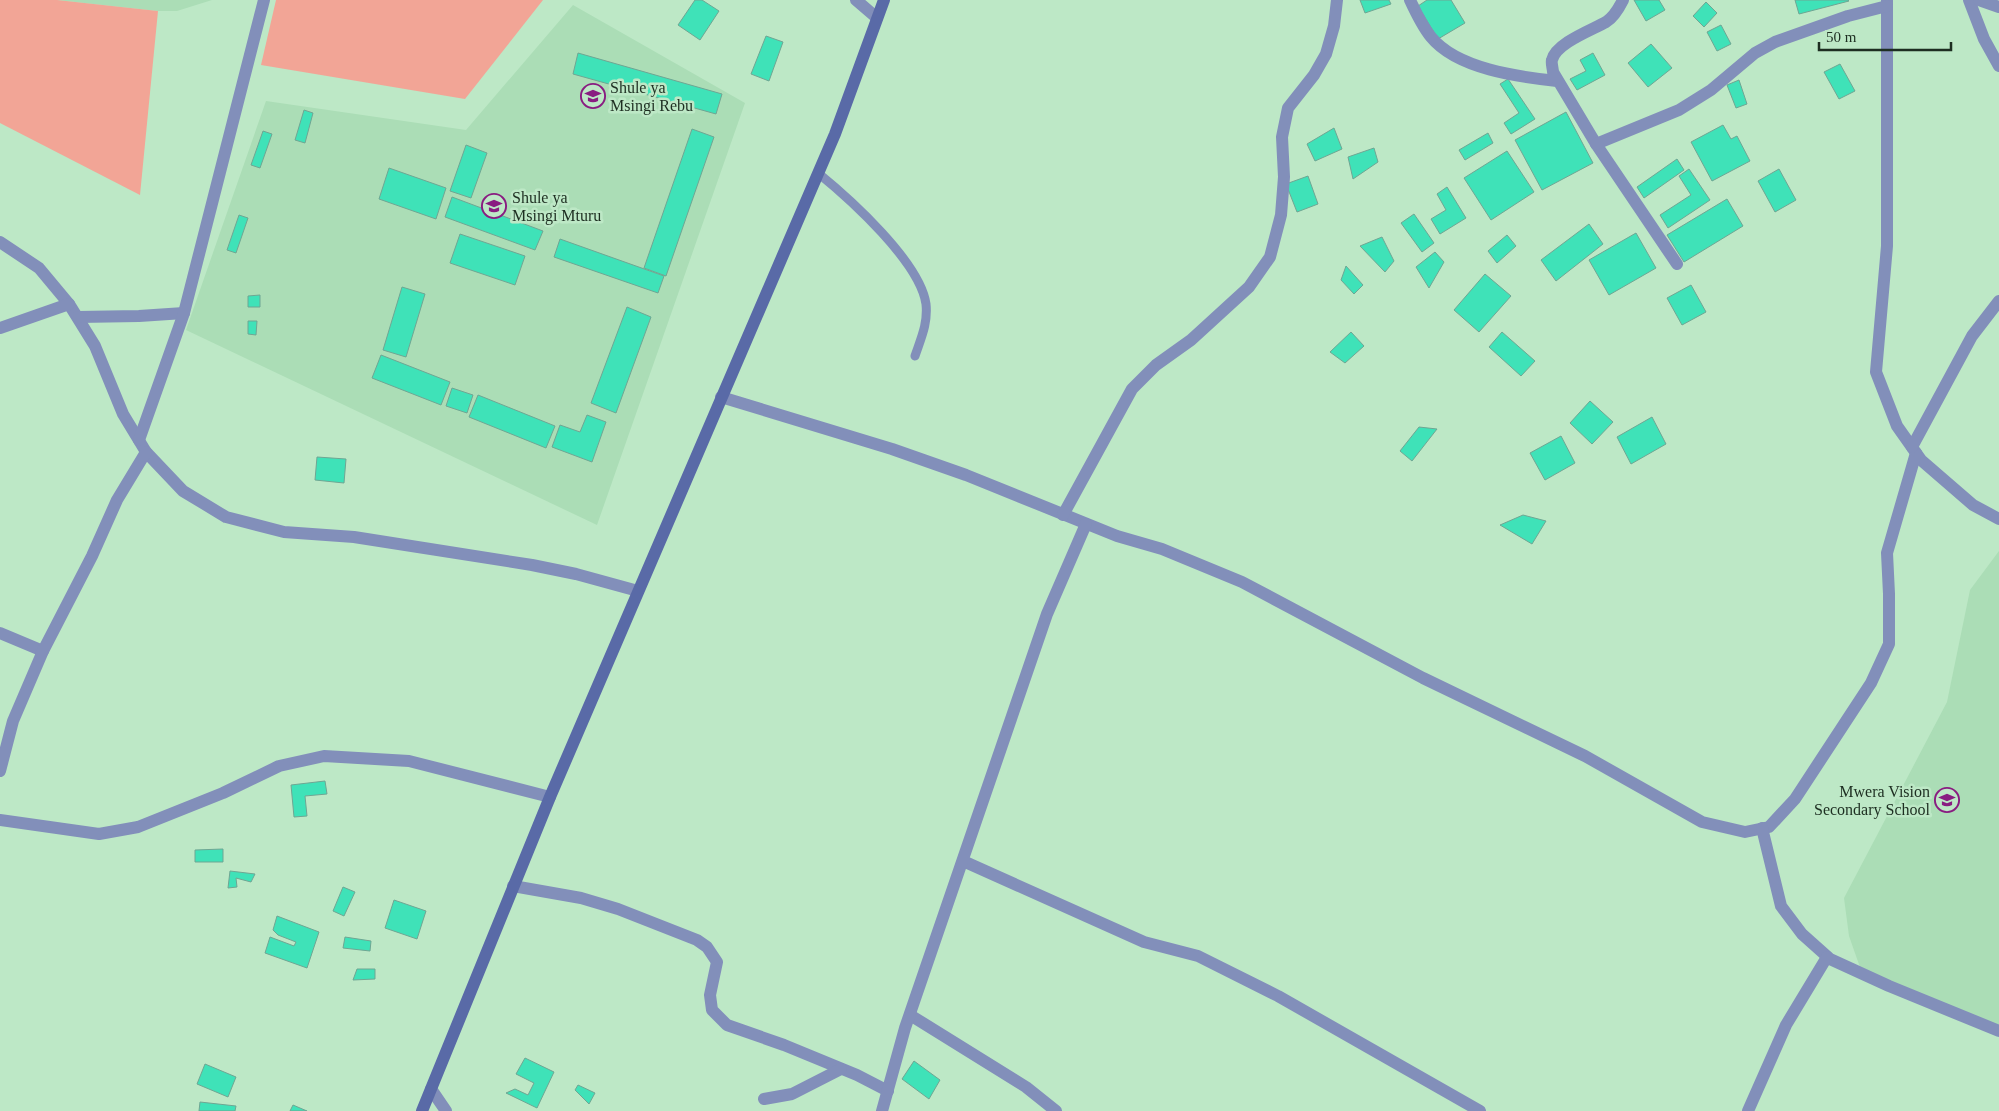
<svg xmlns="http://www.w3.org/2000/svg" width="1999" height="1111" font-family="'Times New Roman',serif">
	<rect width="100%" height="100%" fill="#bde8c6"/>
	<g fill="#abddb6">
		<polygon points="57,0 212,0 177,11 158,11"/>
		<polygon points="573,5 745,103 597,525 186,330 266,101 466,130"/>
		<polygon points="1999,551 1999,1028 1862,973 1849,936 1844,898 1947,702 1970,590"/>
	</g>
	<g fill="#f2a596">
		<polygon points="0,0 57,0 158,11 140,195 0,123"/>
		<polygon points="276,0 543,0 465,99 261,65"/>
	</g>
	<g fill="#3fe2b8" stroke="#6fa693">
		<polygon points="695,0 702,0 719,11 700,40 678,25"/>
		<polygon points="1360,0 1389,0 1391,4 1365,13"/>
		<polygon points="1427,0 1451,0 1465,23 1438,39 1418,6"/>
		<polygon points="1634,0 1659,0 1665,10 1646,21"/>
		<polygon points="1795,0 1848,0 1849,1 1799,14"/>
		<polygon points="1706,2 1717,13 1704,27 1693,16"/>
		<polygon points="1721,25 1731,44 1717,51 1707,32"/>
		<polygon points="766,36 783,42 769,81 751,74"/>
		<polygon points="1651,44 1672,68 1648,87 1628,63"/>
		<polygon points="578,53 722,94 716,114 573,74"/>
		<polygon points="1593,53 1605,75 1577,90 1570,79 1586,71 1580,60"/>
		<polygon points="1840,64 1855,91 1839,99 1824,72"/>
		<polygon points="1508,79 1535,119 1511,134 1504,123 1519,113 1500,84"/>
		<polygon points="1739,80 1747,104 1736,108 1727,85"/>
		<polygon points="304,110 313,113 305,143 295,140"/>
		<polygon points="1566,112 1593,163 1542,190 1515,140"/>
		<polygon points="1723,125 1731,139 1737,136 1750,161 1712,181 1691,142"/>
		<polygon points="1334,128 1342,149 1315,161 1307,144"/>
		<polygon points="692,129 714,137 666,276 644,268"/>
		<polygon points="263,131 272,134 260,168 251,165"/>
		<polygon points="1488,133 1493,143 1465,160 1459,150"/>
		<polygon points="466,145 487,153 471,198 450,191"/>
		<polygon points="1374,148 1378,162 1353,179 1348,157"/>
		<polygon points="1507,151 1534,192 1491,220 1464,178"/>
		<polygon points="1677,159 1684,170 1644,198 1637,187"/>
		<polygon points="389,168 446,188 436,219 379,199"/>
		<polygon points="1689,169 1710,200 1668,228 1660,215 1691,195 1679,176"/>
		<polygon points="1779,169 1796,200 1775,212 1758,181"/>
		<polygon points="1308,176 1318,204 1297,212 1286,184"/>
		<polygon points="1447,187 1466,218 1440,234 1431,219 1446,210 1437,194"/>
		<polygon points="452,197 543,231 535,250 445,217"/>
		<polygon points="1727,199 1743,226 1684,262 1667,235"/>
		<polygon points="1414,214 1434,243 1422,252 1401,223"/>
		<polygon points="239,215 248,218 236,253 227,250"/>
		<polygon points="1589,224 1603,244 1556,281 1541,260"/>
		<polygon points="1636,233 1656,268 1609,295 1589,260"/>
		<polygon points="460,234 525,256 515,285 450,263"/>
		<polygon points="1507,235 1516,246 1497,263 1488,251"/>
		<polygon points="1382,237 1394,261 1385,272 1360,246"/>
		<polygon points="560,239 664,276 658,293 554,257"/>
		<polygon points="1435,252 1444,262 1429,288 1416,267"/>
		<polygon points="1346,266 1363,285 1354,294 1341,280"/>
		<polygon points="1485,274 1511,296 1479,332 1454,310"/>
		<polygon points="1691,285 1706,312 1682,325 1667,298"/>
		<polygon points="402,287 425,294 406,357 383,350"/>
		<polygon points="260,295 260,307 248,307 248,296"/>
		<polygon points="627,307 651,317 616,413 591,403"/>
		<polygon points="248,321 257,321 256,335 248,334"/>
		<polygon points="1351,332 1364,346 1345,363 1330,352"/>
		<polygon points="1502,332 1535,361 1521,376 1489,347"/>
		<polygon points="381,355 450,382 441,405 372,378"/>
		<polygon points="452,388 473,395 467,413 446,406"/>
		<polygon points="478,395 555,426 546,448 469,417"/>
		<polygon points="1590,401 1613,422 1592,444 1570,423"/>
		<polygon points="587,415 606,422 592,462 552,447 560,425 580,432"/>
		<polygon points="1652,417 1666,444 1631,464 1617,437"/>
		<polygon points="1419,427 1437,429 1412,461 1400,451"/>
		<polygon points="1561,436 1575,463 1545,480 1530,453"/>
		<polygon points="317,457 346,459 344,483 315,480"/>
		<polygon points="1523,515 1546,521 1532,544 1500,525"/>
		<polygon points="325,781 327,794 305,796 307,816 294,817 291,785"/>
		<polygon points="223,849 223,862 195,862 195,850"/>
		<polygon points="230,871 255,874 251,882 236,878 237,887 228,888"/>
		<polygon points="343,887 355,892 344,916 333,911"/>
		<polygon points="394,900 426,911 417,939 385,928"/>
		<polygon points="277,916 319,932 307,968 265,953 270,937 294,946 296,942 278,935 273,930"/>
		<polygon points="345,937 371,941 370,951 343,948"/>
		<polygon points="357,969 375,969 375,979 353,980"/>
		<polygon points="525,1058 554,1072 537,1108 506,1093 515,1089 528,1095 534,1083 516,1074"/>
		<polygon points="914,1061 940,1080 929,1099 902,1079"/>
		<polygon points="205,1064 236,1077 228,1097 197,1084"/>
		<polygon points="578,1085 595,1093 589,1104 575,1090"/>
		<polygon points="200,1102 236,1106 235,1111 199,1111"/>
		<polygon points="293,1105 307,1111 290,1111"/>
	</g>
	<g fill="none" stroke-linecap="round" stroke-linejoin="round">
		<path stroke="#828fba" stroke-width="9" d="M818 173C850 199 920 262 926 304 928 324 921 338 915 356"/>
		<g stroke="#828fba" stroke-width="12">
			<polyline points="856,0 877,18"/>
			<path d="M1410 0C1416 13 1422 26 1431 37 1457 69 1519 77 1557 81"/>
			<path d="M1623 0C1619 8 1614 17 1606 22 1592 30 1556 43 1552 60 1551 63 1553 69 1553 72L1596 144 1677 264"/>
			<polyline points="1887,0 1887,246 1876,372 1897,426 1921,460 1973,505 1999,519"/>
			<polyline points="1969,0 1984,39 1999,66"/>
			<polyline points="1979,0 1999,7"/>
			<polyline points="1596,144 1679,110 1711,90 1755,53 1775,42 1848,16 1887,6"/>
			<polyline points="0,242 39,268 69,304 95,346 123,414 146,452 183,491 226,517 284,532 354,537 532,565 576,574 638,591"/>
			<polyline points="78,317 139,316 184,313"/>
			<polyline points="0,328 69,304"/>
			<polyline points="721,397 892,449 966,475 1117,536 1162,549 1242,582 1423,678 1585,756 1702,822 1745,832 1769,827 1795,799 1871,683 1889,644 1889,594 1887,553 1916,453"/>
			<polyline points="139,440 184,313 264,0"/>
			<polyline points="1912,447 1972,336 1999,301"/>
			<polyline points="1063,515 1132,389 1156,365 1191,340 1249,287 1270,257 1281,215 1284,177 1282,137 1288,108 1314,75 1326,54 1334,26 1337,0"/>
			<polyline points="0,633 43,651"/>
			<polyline points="0,771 13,721 43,651 92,556 117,500 146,452"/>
			<polyline points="0,820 99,834 138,827 223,793 279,766 324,756 409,761 550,797"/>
			<polyline points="1762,828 1781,906 1802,934 1830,959 1889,986 1999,1031"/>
			<polyline points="963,861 1144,942 1198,956 1278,996 1480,1111"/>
			<polyline points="513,886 581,898 618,909 697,940 707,947 717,962 710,995 712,1010 727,1025 784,1045 857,1075 888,1091"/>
			<polyline points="910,1015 1026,1087 1056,1111"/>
			<polyline points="431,1089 446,1111"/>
			<polyline points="764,1099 792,1094 841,1069"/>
			<polyline points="882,1111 905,1028 1047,614 1086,524"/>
			<polyline points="1748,1111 1786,1025 1827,957"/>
		</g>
		<polyline stroke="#596aa7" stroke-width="12" points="422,1111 550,797 835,134 884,0"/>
	</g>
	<defs>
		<symbol id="school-ring" viewBox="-11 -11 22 22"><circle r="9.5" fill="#bde8c6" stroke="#891c81" stroke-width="1.5"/><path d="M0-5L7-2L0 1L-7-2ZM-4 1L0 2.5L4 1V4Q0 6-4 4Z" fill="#891c81"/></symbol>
	</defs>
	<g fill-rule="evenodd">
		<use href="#school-ring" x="579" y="82" width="28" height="28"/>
		<use href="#school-ring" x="480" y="192" width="28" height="28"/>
		<use href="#school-ring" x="1933" y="786" width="28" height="28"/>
	</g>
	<g text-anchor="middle" stroke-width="5" stroke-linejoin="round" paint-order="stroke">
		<g font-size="16" fill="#1d2e21" stroke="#bde8c6" text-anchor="start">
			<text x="610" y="93">Shule ya<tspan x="610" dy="18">Msingi Rebu</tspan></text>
			<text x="512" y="203">Shule ya<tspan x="512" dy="18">Msingi Mturu</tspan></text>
			<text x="1930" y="797" text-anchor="end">Mwera Vision<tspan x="1930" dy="18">Secondary School</tspan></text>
		</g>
	</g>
	<path d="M1819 42v8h132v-8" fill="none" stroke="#1d2e21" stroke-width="2.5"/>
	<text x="1826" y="42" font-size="15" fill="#1d2e21" stroke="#bde8c6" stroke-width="4" paint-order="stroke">50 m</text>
</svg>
